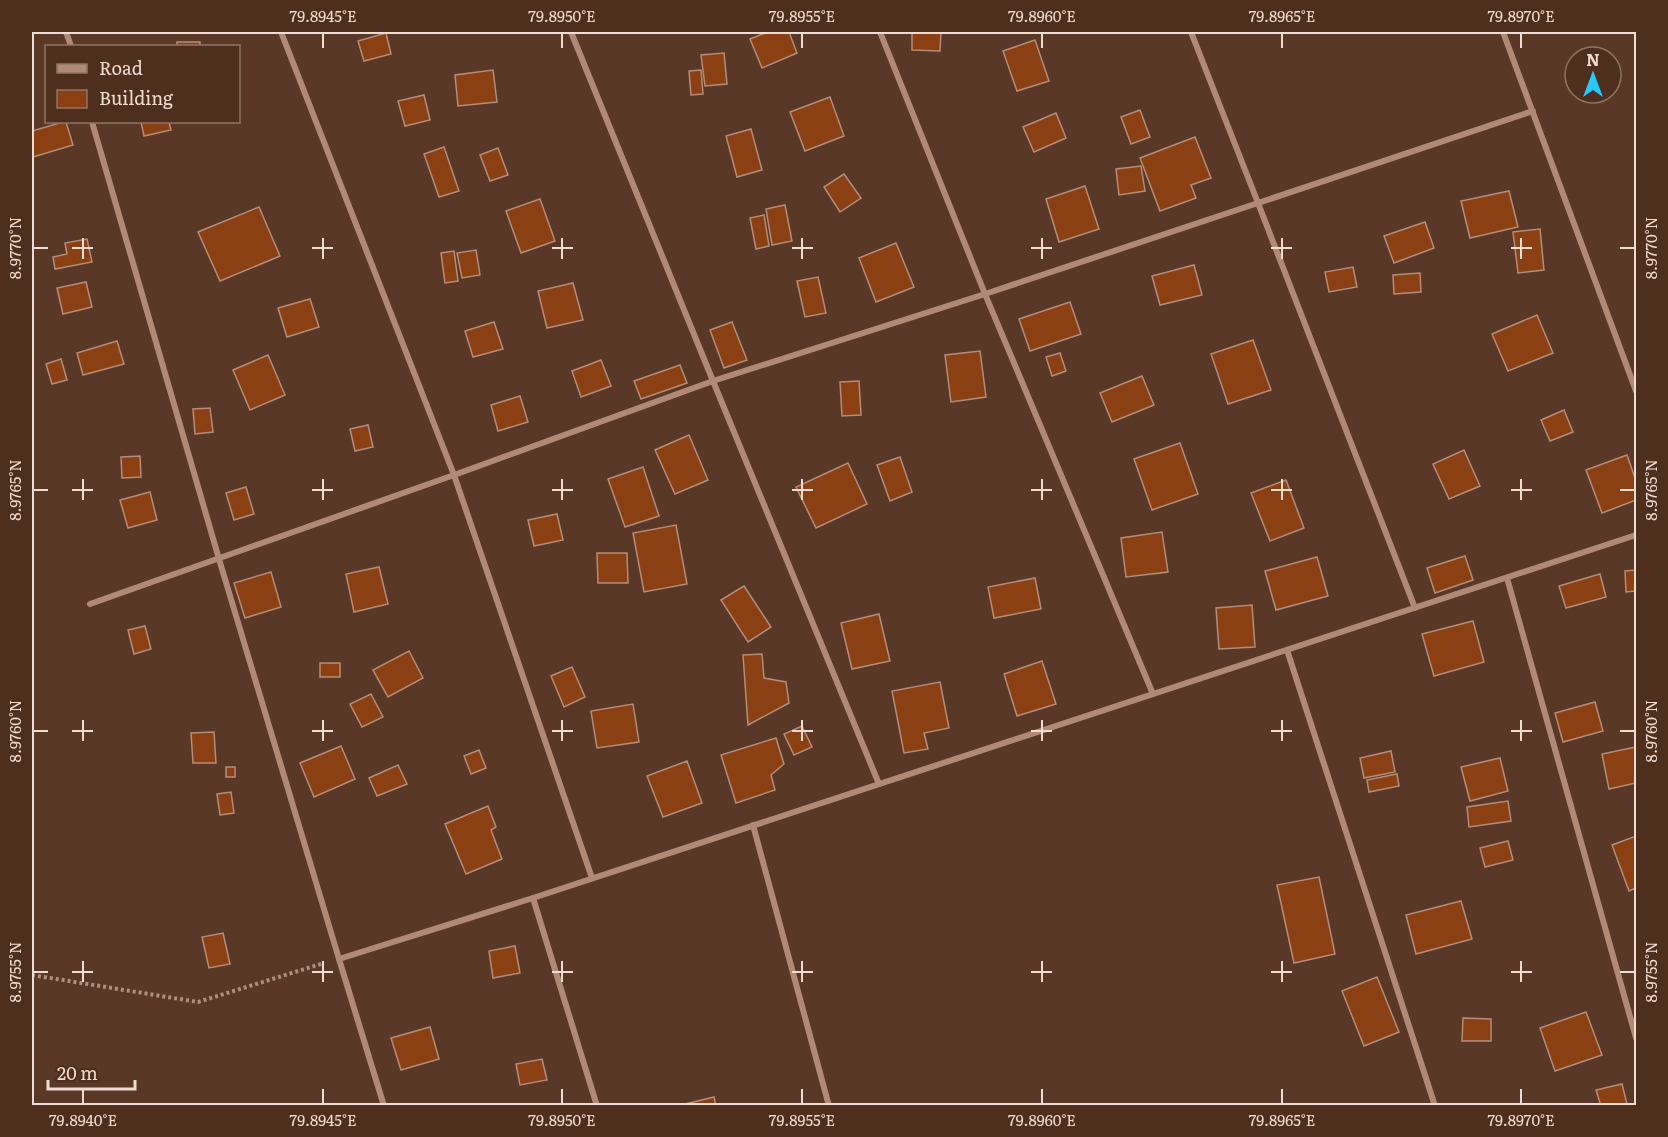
<svg xmlns="http://www.w3.org/2000/svg" width="1668" height="1137" font-family="Literata,serif">
	<rect width="100%" height="100%" fill="#593827"/>
	<g fill="#8a4012" stroke="#b48d7a" stroke-width="1.5">
		<polygon points="768,32 789,32 797,53 762,68 750,39"/>
		<polygon points="912,32 941,32 940,51 912,50"/>
		<polygon points="386,33 391,54 364,61 358,41"/>
		<polygon points="1035,40 1049,81 1017,91 1003,51"/>
		<rect x="177" y="42" width="23" height="4"/>
		<polygon points="724,53 727,84 705,86 701,55"/>
		<polygon points="493,70 497,102 458,106 455,75"/>
		<polygon points="701,70 703,94 691,95 689,71"/>
		<polygon points="424,95 430,120 405,126 398,101"/>
		<polygon points="830,97 844,136 805,151 790,112"/>
		<polygon points="1140,110 1150,137 1131,144 1121,117"/>
		<polygon points="1056,113 1066,138 1034,152 1023,127"/>
		<polygon points="63,122 66,122 73,145 33,157 32,131"/>
		<polygon points="141,122 169,122 171,130 144,136"/>
		<polygon points="751,129 762,170 737,177 726,136"/>
		<polygon points="1195,137 1211,178 1191,185 1196,198 1160,211 1140,158"/>
		<polygon points="444,147 459,191 439,197 424,154"/>
		<polygon points="498,148 508,175 490,181 480,155"/>
		<polygon points="1141,166 1145,191 1119,195 1116,169"/>
		<polygon points="844,174 861,198 840,212 824,187"/>
		<polygon points="1085,186 1099,229 1059,242 1046,199"/>
		<polygon points="1509,191 1518,227 1470,238 1461,201"/>
		<polygon points="540,199 555,241 521,253 506,211"/>
		<polygon points="785,205 792,241 772,245 766,209"/>
		<polygon points="259,207 280,256 220,281 198,232"/>
		<polygon points="764,215 769,246 756,249 750,218"/>
		<polygon points="1425,222 1434,248 1394,263 1384,236"/>
		<polygon points="1540,229 1544,270 1518,273 1513,232"/>
		<polygon points="87,239 92,262 55,269 53,257 67,254 65,243"/>
		<polygon points="896,243 914,287 876,302 859,258"/>
		<polygon points="476,250 480,275 462,278 457,253"/>
		<polygon points="454,251 458,281 445,283 441,253"/>
		<polygon points="1194,265 1202,295 1160,305 1152,276"/>
		<polygon points="1353,267 1357,287 1329,292 1325,272"/>
		<polygon points="1420,273 1421,292 1394,294 1393,275"/>
		<polygon points="818,277 826,313 805,317 797,281"/>
		<polygon points="86,282 92,307 63,314 57,288"/>
		<polygon points="573,283 583,320 547,328 538,291"/>
		<polygon points="310,299 319,327 287,337 278,308"/>
		<polygon points="1070,302 1081,334 1030,351 1019,319"/>
		<polygon points="1537,315 1553,353 1508,371 1492,334"/>
		<polygon points="494,322 503,349 473,357 465,331"/>
		<polygon points="732,322 747,360 724,368 710,330"/>
		<polygon points="1253,340 1271,390 1228,404 1211,354"/>
		<polygon points="117,341 124,364 83,375 77,353"/>
		<polygon points="980,351 986,397 951,402 945,355"/>
		<polygon points="1060,353 1066,371 1052,376 1046,357"/>
		<polygon points="268,355 285,395 250,410 233,370"/>
		<polygon points="61,359 67,380 52,384 46,364"/>
		<polygon points="601,360 611,386 581,397 572,371"/>
		<polygon points="680,365 687,383 641,399 634,381"/>
		<polygon points="1142,376 1154,405 1112,422 1100,393"/>
		<polygon points="859,381 861,415 842,416 840,382"/>
		<polygon points="520,396 528,422 498,431 491,405"/>
		<polygon points="210,408 213,432 195,434 193,409"/>
		<polygon points="1564,410 1573,432 1550,441 1541,420"/>
		<polygon points="368,425 373,447 355,451 350,429"/>
		<polygon points="689,435 708,480 675,494 655,450"/>
		<polygon points="1180,443 1198,494 1152,510 1134,459"/>
		<polygon points="1464,450 1480,486 1449,499 1433,464"/>
		<polygon points="1627,455 1636,481 1636,500 1602,513 1586,470"/>
		<polygon points="140,456 141,477 122,478 121,457"/>
		<polygon points="900,457 912,492 890,501 877,465"/>
		<polygon points="848,463 867,504 816,528 796,487"/>
		<polygon points="643,467 659,516 625,527 608,479"/>
		<polygon points="1286,480 1304,528 1270,541 1251,493"/>
		<polygon points="246,487 254,514 234,520 226,493"/>
		<polygon points="150,492 157,520 128,528 120,500"/>
		<polygon points="557,514 563,540 534,546 528,520"/>
		<polygon points="676,525 687,584 644,592 633,533"/>
		<polygon points="1162,532 1168,572 1126,577 1121,538"/>
		<polygon points="597,553 627,553 628,583 598,583"/>
		<polygon points="1465,556 1473,580 1435,593 1427,568"/>
		<polygon points="1317,557 1328,596 1276,610 1265,571"/>
		<polygon points="379,567 388,604 354,612 346,574"/>
		<polygon points="1636,570 1636,591 1626,592 1625,571"/>
		<polygon points="271,572 281,607 245,618 234,583"/>
		<polygon points="1600,574 1606,597 1566,608 1559,586"/>
		<polygon points="1035,578 1041,609 994,618 988,587"/>
		<polygon points="744,586 771,627 748,642 721,600"/>
		<polygon points="1252,605 1255,647 1219,649 1216,608"/>
		<polygon points="879,614 890,661 852,669 841,623"/>
		<polygon points="1473,621 1484,662 1434,676 1422,634"/>
		<polygon points="145,626 151,649 134,654 128,630"/>
		<polygon points="409,651 423,678 388,697 373,670"/>
		<polygon points="762,654 764,678 786,682 789,703 748,725 743,655"/>
		<polygon points="1042,661 1056,704 1017,716 1004,674"/>
		<rect x="320" y="663" width="20" height="14"/>
		<polygon points="572,667 585,697 564,707 551,676"/>
		<polygon points="940,682 949,728 924,733 928,749 904,753 892,691"/>
		<polygon points="371,694 383,717 362,727 350,704"/>
		<polygon points="1595,702 1603,731 1563,742 1555,713"/>
		<polygon points="633,704 639,742 597,748 591,711"/>
		<polygon points="802,726 812,747 794,755 784,734"/>
		<polygon points="214,732 216,763 193,763 191,733"/>
		<polygon points="776,738 784,764 771,775 775,790 736,803 721,755"/>
		<polygon points="341,746 355,779 314,797 300,763"/>
		<polygon points="1636,747 1636,783 1609,789 1602,754"/>
		<polygon points="479,750 486,768 471,774 464,756"/>
		<polygon points="1391,751 1395,772 1364,778 1360,758"/>
		<polygon points="1500,758 1508,791 1470,801 1461,767"/>
		<polygon points="687,761 702,803 663,817 647,776"/>
		<polygon points="398,765 407,784 377,796 369,778"/>
		<rect x="226" y="767" width="9" height="10"/>
		<polygon points="1397,774 1399,786 1369,792 1367,780"/>
		<polygon points="231,792 234,813 220,815 217,794"/>
		<polygon points="1508,801 1511,821 1469,827 1467,807"/>
		<polygon points="488,806 496,827 491,830 502,859 466,874 445,824"/>
		<polygon points="1636,836 1636,888 1629,891 1612,845"/>
		<polygon points="1508,841 1513,860 1485,867 1480,848"/>
		<polygon points="1319,877 1335,954 1294,963 1277,885"/>
		<polygon points="1461,901 1472,939 1416,954 1406,915"/>
		<polygon points="223,933 230,964 209,968 202,937"/>
		<polygon points="515,946 520,973 493,978 489,951"/>
		<polygon points="1377,977 1399,1032 1364,1046 1342,991"/>
		<polygon points="1586,1012 1602,1055 1555,1071 1540,1028"/>
		<polygon points="1463,1018 1491,1019 1491,1041 1462,1041"/>
		<polygon points="430,1027 439,1059 401,1070 391,1038"/>
		<polygon points="542,1059 547,1080 520,1085 516,1064"/>
		<polygon points="1622,1084 1627,1104 1621,1106 1601,1106 1596,1090"/>
		<polygon points="714,1097 716,1106 677,1106"/>
	</g>
	<g fill="none" stroke-linecap="round" stroke-linejoin="round">
		<polyline stroke="#ab9083" stroke-width="4" stroke-dasharray="3 3" stroke-linecap="butt" points="32,975 198,1002 324,963"/>
		<g stroke="#b08a77" stroke-width="6">
			<polyline points="66,32 71,46"/>
			<polyline points="571,32 713,381 985,294 1258,203 1415,608"/>
			<polyline points="880,32 985,294 1153,694"/>
			<polyline points="1191,32 1258,203 1533,111"/>
			<polyline points="1503,32 1636,391"/>
			<polyline points="92,122 219,559 339,959"/>
			<polyline points="1507,578 1636,1038"/>
			<polyline points="90,604 454,475 281,32"/>
			<polyline points="1287,650 1435,1106"/>
			<polyline points="753,825 829,1106"/>
			<polyline points="592,878 454,475 713,381 879,784"/>
			<polyline points="384,1106 339,959 533,898"/>
			<polyline points="597,1106 533,898 1636,535"/>
		</g>
	</g>
	<path fill="none" stroke="#f1dcd2" stroke-width="2" d="M323 33V48M562 33V48M802 33V48M1042 33V48M1282 33V48M1521 33V48M83 238V259M323 238V259M562 238V259M802 238V259M1042 238V259M1282 238V259M1521 238V259M33 248H48M72 248H93M312 248H333M552 248H573M792 248H813M1031 248H1052M1271 248H1292M1511 248H1532M1620 248H1635M83 479V500M323 479V500M562 479V500M802 479V500M1042 479V500M1282 479V500M1521 479V500M33 490H48M72 490H93M312 490H333M552 490H573M792 490H813M1031 490H1052M1271 490H1292M1511 490H1532M1620 490H1635M83 720V741M323 720V741M562 720V741M802 720V741M1042 720V741M1282 720V741M1521 720V741M33 731H48M72 731H93M312 731H333M552 731H573M792 731H813M1031 731H1052M1271 731H1292M1511 731H1532M1620 731H1635M83 961V982M323 961V982M562 961V982M802 961V982M1042 961V982M1282 961V982M1521 961V982M33 972H48M72 972H93M312 972H333M552 972H573M792 972H813M1031 972H1052M1271 972H1292M1511 972H1532M1620 972H1635M83 1089V1104M323 1089V1104M562 1089V1104M802 1089V1104M1042 1089V1104M1282 1089V1104M1521 1089V1104"/>
	<rect width="1668" height="1137" fill="none" stroke="#4e2e1d" stroke-width="66"/>
	<rect x="45" y="45" width="195" height="78" fill="#4e2e1d" stroke="#8f7465" stroke-width="1.5"/>
	<rect x="57" y="64" width="30" height="9" fill="#b08a77" stroke="#8f7465" stroke-width="1.5"/>
	<text x="99" y="75" font-size="18" fill="#f1dcd2">Road</text>
	<rect x="57" y="90" width="30" height="18" fill="#8a4012" stroke="#8f7465" stroke-width="1.5"/>
	<text x="99" y="105" font-size="18" fill="#f1dcd2">Building</text>
	<g transform="translate(1593 75)"><circle r="28" fill="#4e2e1d" stroke="#8f7465" stroke-width="1.5"/>
	<path d="M0-4.5L10 22L0 15L-10 22Z" fill="#28c8ff"/>
	<text y="-9" font-size="16" font-weight="bold" text-anchor="middle" fill="#f1dcd2">N</text>
	</g>
	<path d="M48 1080v9h87v-9" fill="none" stroke="#f1dcd2" stroke-width="3"/>
	<text x="57" y="1080" font-size="18" fill="#f1dcd2" stroke="#4e2e1d" stroke-width="4.5" paint-order="stroke">20 m</text>
	<rect x="33" y="33" width="1602" height="1071" fill="none" stroke="#f1dcd2" stroke-width="2"/>
	<g font-size="15" text-anchor="middle" fill="#f1dcd2">
		<text x="323" y="22">79.8945°E</text>
		<text x="562" y="22">79.8950°E</text>
		<text x="802" y="22">79.8955°E</text>
		<text x="1042" y="22">79.8960°E</text>
		<text x="1282" y="22">79.8965°E</text>
		<text x="1521" y="22">79.8970°E</text>
		<text transform="translate(16 248) rotate(-90)" y="5">8.9770°N</text>
		<text transform="translate(1652 248) rotate(-90)" y="5">8.9770°N</text>
		<text transform="translate(16 490) rotate(-90)" y="5">8.9765°N</text>
		<text transform="translate(1652 490) rotate(-90)" y="5">8.9765°N</text>
		<text transform="translate(16 731) rotate(-90)" y="5">8.9760°N</text>
		<text transform="translate(1652 731) rotate(-90)" y="5">8.9760°N</text>
		<text transform="translate(16 972) rotate(-90)" y="5">8.9755°N</text>
		<text transform="translate(1652 972) rotate(-90)" y="5">8.9755°N</text>
		<text x="83" y="1126">79.8940°E</text>
		<text x="323" y="1126">79.8945°E</text>
		<text x="562" y="1126">79.8950°E</text>
		<text x="802" y="1126">79.8955°E</text>
		<text x="1042" y="1126">79.8960°E</text>
		<text x="1282" y="1126">79.8965°E</text>
		<text x="1521" y="1126">79.8970°E</text>
	</g>
</svg>
